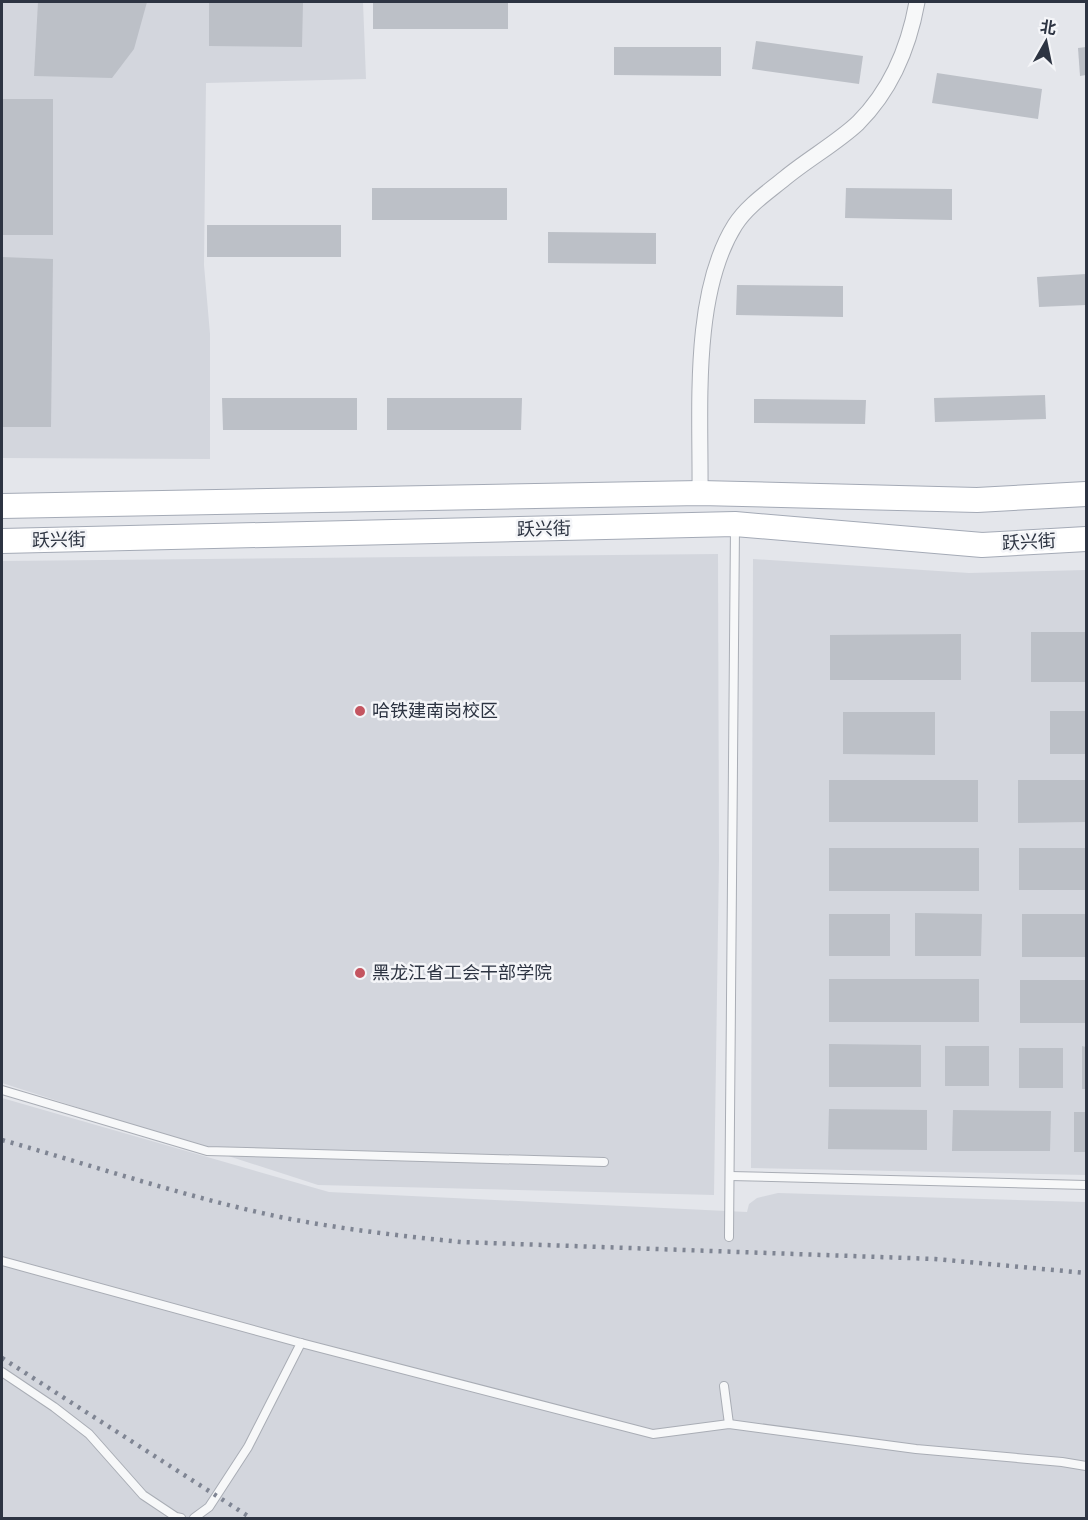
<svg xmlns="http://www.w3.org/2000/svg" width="1088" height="1520" font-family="'Golos Text','Noto Sans SC',sans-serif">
	<rect width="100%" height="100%" fill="#e4e6eb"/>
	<g fill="#d3d6dd">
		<polygon points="2,2 363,2 366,79 206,83 204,265 210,334 210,459 2,458"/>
		<polygon points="718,554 719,860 714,1195 318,1185 2,1083 2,561"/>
		<polygon points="753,559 969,573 1086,570 1086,1175 751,1168"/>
		<polygon points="2,1098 329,1192 747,1212 749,1204 757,1198 778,1193 1086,1202 1086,1518 2,1518"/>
	</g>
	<g fill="#bcc0c7">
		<polygon points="38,2 147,2 134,49 112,78 34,76"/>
		<polygon points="209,2 303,2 302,47 209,46"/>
		<rect x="373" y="2" width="135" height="27"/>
		<polygon points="756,41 863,56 859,84 752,69"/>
		<polygon points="614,47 721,47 721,76 614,75"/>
		<polygon points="1086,47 1086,75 1080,76 1078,48"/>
		<polygon points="937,73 1042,89 1038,119 932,103"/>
		<rect x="2" y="99" width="51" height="136"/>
		<rect x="372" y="188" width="135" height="32"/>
		<polygon points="846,188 952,189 952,220 845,218"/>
		<rect x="207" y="225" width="134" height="32"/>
		<polygon points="548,232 656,233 656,264 548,263"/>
		<polygon points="2,257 53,259 51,427 2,427"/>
		<polygon points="1086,274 1086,305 1039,307 1037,277"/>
		<polygon points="737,285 843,286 843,317 736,315"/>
		<polygon points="1045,395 1046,419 935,422 934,398"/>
		<polygon points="222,398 357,398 357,430 223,430"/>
		<polygon points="387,398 522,398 521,430 387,430"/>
		<polygon points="754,399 866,400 865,424 754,423"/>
		<rect x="1031" y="632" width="55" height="50"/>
		<polygon points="961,634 961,680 830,680 830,635"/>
		<rect x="1050" y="711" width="36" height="43"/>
		<polygon points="843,712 935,712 935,755 843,754"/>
		<rect x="829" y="780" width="149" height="42"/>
		<polygon points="1018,780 1086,780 1086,822 1018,823"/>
		<rect x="829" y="848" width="150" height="43"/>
		<rect x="1019" y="848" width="67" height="42"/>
		<polygon points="915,913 982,914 981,956 915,956"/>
		<rect x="829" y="914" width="61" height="42"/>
		<rect x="1022" y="914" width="64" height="43"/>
		<rect x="829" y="979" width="150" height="43"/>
		<rect x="1020" y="980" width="66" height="43"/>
		<polygon points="829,1044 921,1045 921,1087 829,1087"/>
		<rect x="945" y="1046" width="44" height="40"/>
		<polygon points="1082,1046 1086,1047 1086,1089 1082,1089"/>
		<rect x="1019" y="1048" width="44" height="40"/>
		<polygon points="829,1109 927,1110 927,1150 828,1149"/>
		<polygon points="953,1110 1051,1111 1050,1151 952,1151"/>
		<rect x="1074" y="1112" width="12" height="40"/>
	</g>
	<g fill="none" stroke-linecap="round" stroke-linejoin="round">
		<defs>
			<g id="service">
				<polyline points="2,1090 207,1151 604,1162"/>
				<polyline points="730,1176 1086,1185"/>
				<polyline points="729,1237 735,526"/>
				<polyline points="2,1261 301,1343 653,1434 729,1424 916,1449 1062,1462 1086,1466"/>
				<polyline points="2,1372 54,1407 89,1434 143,1495 176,1517 181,1518"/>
				<polyline points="724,1386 729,1424"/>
				<polyline points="194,1518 209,1507 248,1447 301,1343"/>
			</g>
			<path id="minor" d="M700 493C701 412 691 295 735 225 747 206 768 192 785 178 808 159 838 142 858 123 891 90 909 46 917 2"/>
			<g id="primary">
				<polyline points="2,506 700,493 977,500 1086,494"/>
				<polyline points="2,541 735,524 982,545 1086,539"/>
			</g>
		</defs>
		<use href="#service" stroke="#a9adb5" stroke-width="10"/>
		<use href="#minor" stroke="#a9adb5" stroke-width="17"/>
		<use href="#primary" stroke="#a4aab6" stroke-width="26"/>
		<use href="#service" stroke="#f7f8f9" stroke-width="8"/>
		<use href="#minor" stroke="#f7f8f9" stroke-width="15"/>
		<use href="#primary" stroke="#fff" stroke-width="24"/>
		<g stroke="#7f8593" stroke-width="4.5" stroke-dasharray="3 6" stroke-linecap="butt">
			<path d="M2 1140C94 1166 186 1197 280 1217 340 1229 401 1236 461 1242L935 1259 1086 1273"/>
			<polyline points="2,1358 251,1518"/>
		</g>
	</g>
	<g fill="#c45560" stroke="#f4f5f8" stroke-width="2">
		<circle cx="360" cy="711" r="6"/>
		<circle cx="360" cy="973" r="6"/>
	</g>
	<g text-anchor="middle" stroke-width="5" stroke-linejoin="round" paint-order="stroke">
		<g font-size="18" fill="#2d3442" stroke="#f4f5f8">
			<text transform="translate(544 529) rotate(-1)" y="6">跃兴街</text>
			<text transform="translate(59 540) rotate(-1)" y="6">跃兴街</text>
			<text transform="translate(1029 542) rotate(-3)" y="6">跃兴街</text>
		</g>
		<g font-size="18" fill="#2d3442" stroke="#f4f5f8" text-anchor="start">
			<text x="372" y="717">哈铁建南岗校区</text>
			<text x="372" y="979">黑龙江省工会干部学院</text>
		</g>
	</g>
	<rect width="1088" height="1520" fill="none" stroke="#2d3442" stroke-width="6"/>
	<g transform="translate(1046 42) rotate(9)" stroke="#f4f5f8" stroke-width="4.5" paint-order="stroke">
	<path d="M0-4.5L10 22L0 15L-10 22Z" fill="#2d3442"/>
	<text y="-9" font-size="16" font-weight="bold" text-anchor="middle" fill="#2d3442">北</text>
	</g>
</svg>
